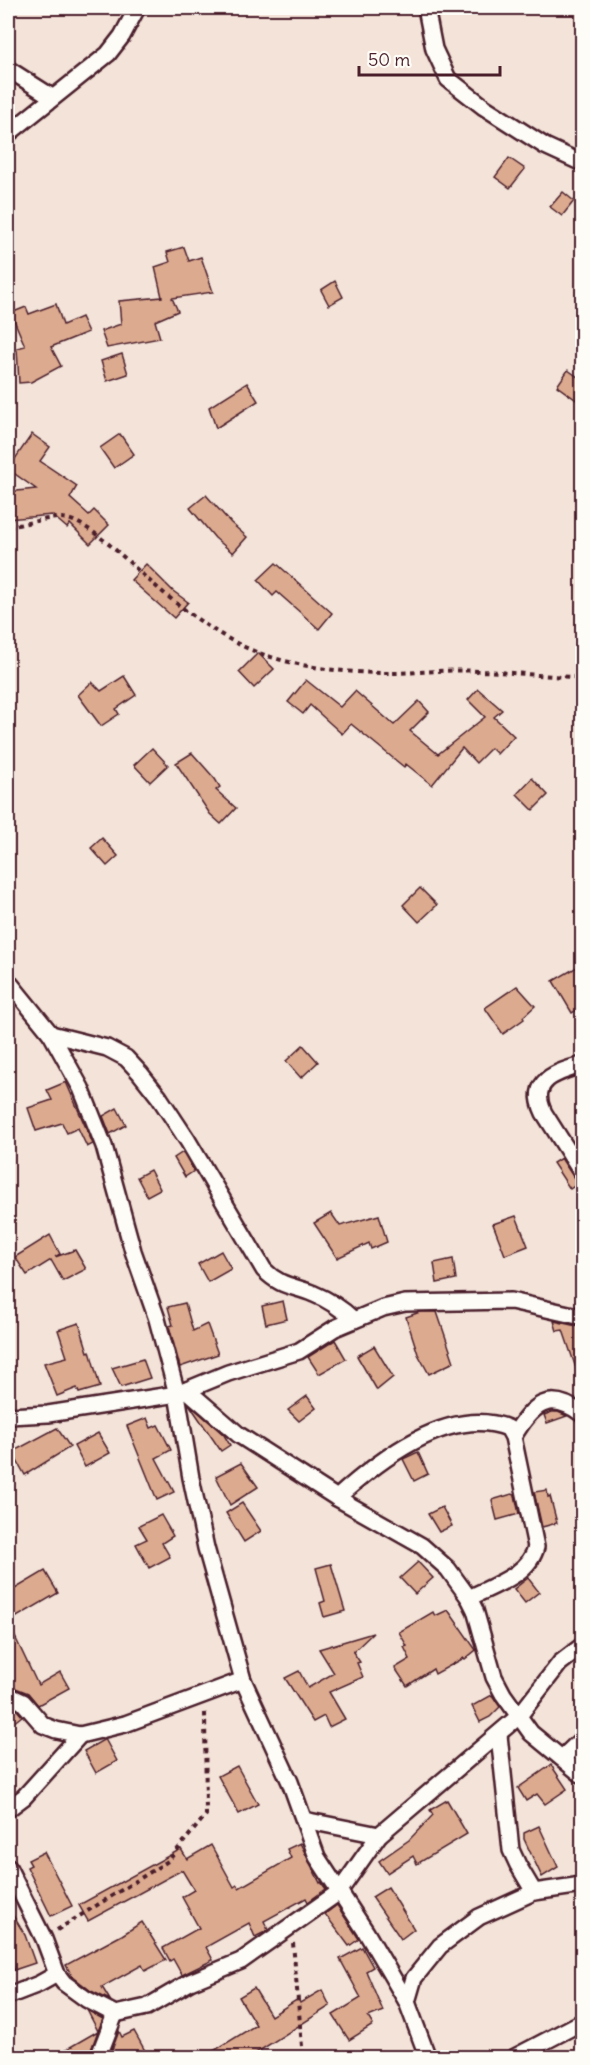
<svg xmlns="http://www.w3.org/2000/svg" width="590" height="2065" font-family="Delius,sans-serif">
	<rect width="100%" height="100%" fill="#f3e3d8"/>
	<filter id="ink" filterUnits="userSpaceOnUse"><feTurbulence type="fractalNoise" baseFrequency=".0167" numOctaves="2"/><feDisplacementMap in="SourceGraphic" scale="12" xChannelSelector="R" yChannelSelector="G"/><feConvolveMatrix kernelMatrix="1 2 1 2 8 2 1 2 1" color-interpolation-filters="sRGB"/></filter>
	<g filter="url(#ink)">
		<g fill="#dcaa8f" stroke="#4a1f2b" stroke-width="1.5">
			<polygon points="509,158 525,169 510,188 495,177"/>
			<polygon points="563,192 574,201 562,216 550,207"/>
			<polygon points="184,247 189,261 201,257 213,292 172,298 178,311 155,321 160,338 107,348 101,331 121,324 119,301 162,297 155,267 170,262 167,252"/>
			<polygon points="335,281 343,297 329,305 321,290"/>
			<polygon points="56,304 63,325 81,317 88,332 51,347 61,366 31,382 19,383 17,348 25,346 11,313 26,307 29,314"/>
			<polygon points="122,354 128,374 107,381 101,361"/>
			<polygon points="568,370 582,380 582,404 557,386"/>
			<polygon points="247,383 258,401 216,428 209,407"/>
			<polygon points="32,434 50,447 40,461 77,486 70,498 89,515 94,510 109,525 90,544 70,524 67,528 52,515 8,519 8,492 36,489 8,469"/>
			<polygon points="120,434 134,454 114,468 100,448"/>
			<polygon points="206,495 231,523 247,537 233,553 215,538 190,508"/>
			<polygon points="276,563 332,613 319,629 277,592 273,596 258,580"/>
			<polygon points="146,564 173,591 188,602 174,618 131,580"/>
			<polygon points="258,653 274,669 254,688 239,672"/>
			<polygon points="124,676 136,695 116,709 119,714 101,726 78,695 92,682 101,691"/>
			<polygon points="306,680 340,707 355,691 394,725 419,701 429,712 410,731 438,754 485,717 468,700 478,689 502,710 494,717 514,736 497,754 491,748 476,763 462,748 432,785 406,764 404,767 351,724 342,734 310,705 303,714 288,702"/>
			<polygon points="152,748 168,765 150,782 134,765"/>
			<polygon points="192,753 215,779 220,787 216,790 236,808 221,824 210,814 176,763"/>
			<polygon points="532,778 548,795 533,810 517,794"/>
			<polygon points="102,838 118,856 107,866 91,848"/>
			<polygon points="420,888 437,905 419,922 403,905"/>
			<polygon points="577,967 582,977 582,1007 572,1013 553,981"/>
			<polygon points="517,986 535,1006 523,1017 524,1019 503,1034 485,1008"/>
			<polygon points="303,1045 318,1062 301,1078 286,1061"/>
			<polygon points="66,1082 93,1144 87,1147 78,1128 67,1133 62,1123 36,1131 28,1108 52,1100 47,1090"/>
			<polygon points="117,1108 126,1125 110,1134 103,1116"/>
			<polygon points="183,1152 194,1171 185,1177 174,1158"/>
			<polygon points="561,1158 574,1178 580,1182 570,1189 553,1163"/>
			<polygon points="150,1170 160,1189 147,1196 137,1177"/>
			<polygon points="331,1213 340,1226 379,1215 387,1242 371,1249 369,1243 337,1258 314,1223"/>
			<polygon points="516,1216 528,1246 505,1255 493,1224"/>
			<polygon points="50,1235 60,1254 55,1257 75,1250 86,1269 63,1281 51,1260 27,1275 15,1257"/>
			<polygon points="221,1251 231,1269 208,1282 198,1264"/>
			<polygon points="453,1259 456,1279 437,1283 434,1263"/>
			<polygon points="283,1301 287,1319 266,1324 262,1306"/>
			<polygon points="185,1303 193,1331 207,1324 218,1354 180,1367 169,1326 173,1325 168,1307"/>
			<polygon points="420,1312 437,1312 454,1362 429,1374 418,1354 406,1317"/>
			<polygon points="554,1321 581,1327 582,1379 580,1380 563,1330 557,1331"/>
			<polygon points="79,1323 88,1352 90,1351 100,1387 79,1393 77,1388 57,1396 44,1363 67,1357 58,1330"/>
			<polygon points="335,1340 346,1359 319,1374 308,1357"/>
			<polygon points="374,1346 393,1377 377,1390 357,1356"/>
			<polygon points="143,1359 150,1378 121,1387 112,1368"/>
			<polygon points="307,1396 316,1408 299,1421 288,1410"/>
			<polygon points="189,1404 224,1435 230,1445 221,1451"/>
			<polygon points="552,1412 558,1412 567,1416 547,1423 544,1415"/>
			<polygon points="147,1418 151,1428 158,1425 171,1450 156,1458 174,1492 157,1500 127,1426"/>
			<polygon points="57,1428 70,1447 25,1475 12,1452"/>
			<polygon points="98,1433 110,1453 85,1467 74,1446"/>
			<polygon points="418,1452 428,1474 414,1481 403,1459"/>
			<polygon points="241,1463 258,1487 230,1505 216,1476"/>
			<polygon points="547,1490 548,1497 550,1496 557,1523 542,1527 534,1492"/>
			<polygon points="512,1494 515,1495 519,1514 497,1520 492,1500"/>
			<polygon points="242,1503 261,1531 244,1542 226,1513"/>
			<polygon points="442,1507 452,1526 439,1532 428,1514"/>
			<polygon points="161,1515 173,1536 162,1543 170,1557 149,1568 136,1544 147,1539 139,1526"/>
			<polygon points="418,1562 433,1578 415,1594 400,1578"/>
			<polygon points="331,1564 345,1611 324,1617 320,1603 325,1601 316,1568"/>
			<polygon points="45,1571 58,1593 8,1622 38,1685 60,1672 69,1688 38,1705 28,1693 8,1685 8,1593"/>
			<polygon points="528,1578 539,1592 525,1603 514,1589"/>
			<polygon points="448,1610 476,1650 465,1659 464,1658 435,1674 433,1669 407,1686 395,1668 410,1659 404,1647 407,1646 399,1632 433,1612 435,1616"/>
			<polygon points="373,1633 353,1652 360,1662 357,1663 363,1677 329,1692 345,1719 329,1727 324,1716 313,1722 285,1678 299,1671 308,1688 334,1673 319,1649"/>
			<polygon points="492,1695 500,1707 490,1717 480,1722 472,1706"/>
			<polygon points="8,1706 17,1710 22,1716 8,1727"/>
			<polygon points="105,1739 117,1761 96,1773 84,1751"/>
			<polygon points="551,1765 567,1789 545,1804 537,1794 526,1801 518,1788"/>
			<polygon points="237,1766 258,1804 239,1814 218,1776"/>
			<polygon points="447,1800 467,1834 417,1864 413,1856 387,1873 379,1861 409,1840 433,1815 430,1810"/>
			<polygon points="539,1826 558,1867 542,1877 524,1839 524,1833"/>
			<polygon points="300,1843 320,1883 321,1882 326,1889 308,1902 306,1898 264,1921 268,1930 263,1933 255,1937 249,1923 206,1947 213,1960 182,1975 173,1959 170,1961 163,1948 199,1928 182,1897 194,1890 182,1870 88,1921 79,1905 181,1849 187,1859 211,1845 234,1887 237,1885 239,1888 291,1858 287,1849"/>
			<polygon points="44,1852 72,1906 51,1916 27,1867 31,1865 28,1860"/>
			<polygon points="388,1887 414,1929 401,1939 372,1897"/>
			<polygon points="337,1905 359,1939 349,1946 325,1914"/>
			<polygon points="8,1907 25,1935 35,1963 14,1970 8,1951"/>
			<polygon points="142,1922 166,1960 145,1971 142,1965 102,1987 110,2000 91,1991 72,1976 66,1965 122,1935"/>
			<polygon points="362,1947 373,1967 366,1971 383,2011 368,2017 373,2025 349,2040 333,2015 361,1998 340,1959"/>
			<polygon points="254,1988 271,2016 298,1999 300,2003 322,1990 330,2006 248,2058 202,2058 256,2025 239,1997"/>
			<polygon points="87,2010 103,2019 98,2031"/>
			<polygon points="98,2031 88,2058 51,2058"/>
			<polygon points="119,2031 122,2037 134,2031 149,2058 109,2058"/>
		</g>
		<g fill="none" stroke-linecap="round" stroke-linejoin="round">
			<defs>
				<g id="minor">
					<polyline points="426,8 434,49 448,79 484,107 545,146 582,163"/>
					<polyline points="8,69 52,97"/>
					<polyline points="8,134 108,54 122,36 137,8"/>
					<polyline points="8,981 51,1034 81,1088 104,1146 133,1251 157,1319 177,1394 191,1478 206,1548 243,1680 290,1782 317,1857 366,1932 407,2002 428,2058"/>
					<path d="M51 1034 107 1048 126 1058 140 1073 159 1097 188 1141 264 1270C282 1288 293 1285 314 1294 329 1300 342 1309 354 1320"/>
					<path d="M582 1065C557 1072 528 1080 544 1113L582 1173"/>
					<polyline points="187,1390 239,1435 337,1498 422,1546 448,1569 469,1598 475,1610 494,1677 503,1694 531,1733 582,1775"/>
					<polyline points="8,1416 48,1414 177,1394 228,1373 299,1351 335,1328 383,1308 405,1303 511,1301 582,1317"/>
					<path d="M513 1437C532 1405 549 1389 582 1414"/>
					<path d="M337 1498C379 1460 449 1405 508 1428L513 1437 536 1547C529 1575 494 1585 469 1598"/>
					<polyline points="8,1695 23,1702 43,1725 56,1730 80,1735 125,1724 243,1680"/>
					<polyline points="499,1735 511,1850 518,1865 534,1892"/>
					<polyline points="562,1758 582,1739"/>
					<polyline points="8,1809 24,1797 80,1735"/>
					<polyline points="304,1820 379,1835"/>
					<polyline points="8,1867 44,1939 57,1974 64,1983 86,1999 115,2014 147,2007 190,1982 241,1961 339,1892 379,1835 519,1716 560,1663 582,1646"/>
					<polyline points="8,1996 39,1984 57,1974"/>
					<polyline points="407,2002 414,1978 440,1946 479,1917 534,1892 582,1885"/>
					<polyline points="98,2058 115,2014"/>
					<polyline points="513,2058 582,2022"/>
				</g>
			</defs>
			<use href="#minor" stroke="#4a1f2b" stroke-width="20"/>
			<g stroke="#4a1f2b" stroke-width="4" stroke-dasharray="4.5 4.5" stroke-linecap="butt">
				<polyline points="8,45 12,53"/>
				<path d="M8 527C25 524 44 518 61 518 87 518 132 566 152 583 181 608 218 637 254 651 295 667 343 673 388 673 418 673 448 669 478 671 513 672 547 677 582 677"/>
				<polyline points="57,1930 168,1861 206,1815 205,1711"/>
				<polyline points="293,1943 303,2058"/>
			</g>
			<use href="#minor" stroke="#fdfcf7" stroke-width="15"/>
		</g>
	</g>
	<rect width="590" height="2065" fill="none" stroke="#fdfcf7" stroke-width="30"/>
	<rect x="15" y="15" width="560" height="2035" fill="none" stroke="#4a1f2b" stroke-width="2" filter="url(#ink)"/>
	<path d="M359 66v9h141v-9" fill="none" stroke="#4a1f2b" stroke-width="3"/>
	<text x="368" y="66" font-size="18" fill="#4a1f2b" stroke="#fdfcf7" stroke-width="4.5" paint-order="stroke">50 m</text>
</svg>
